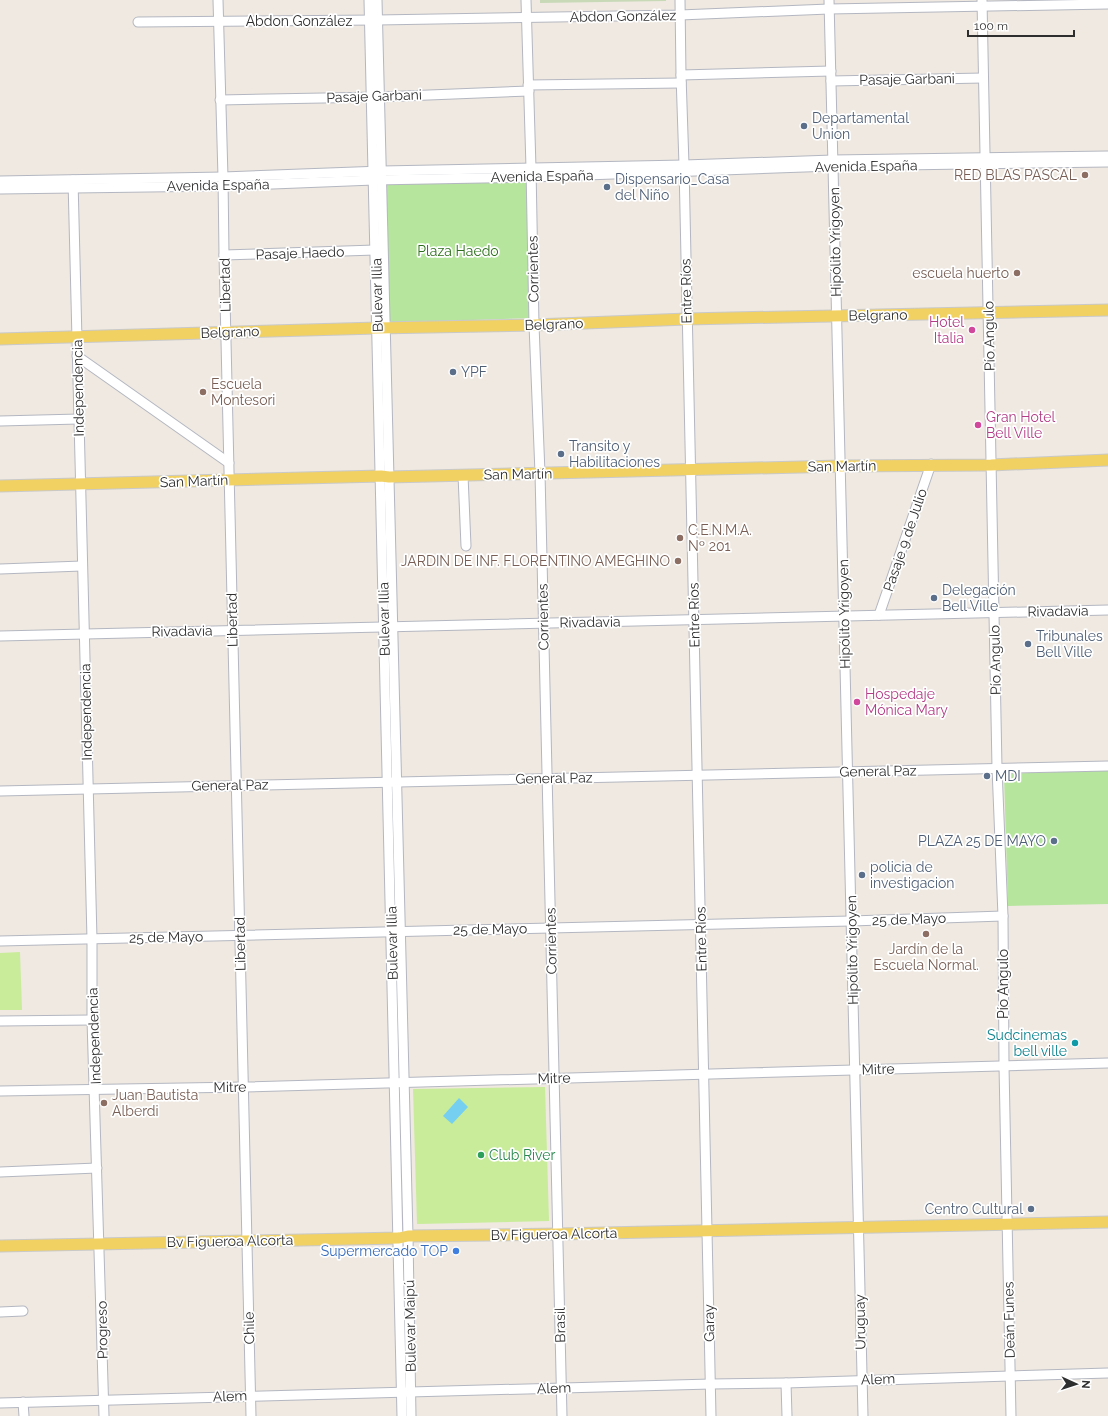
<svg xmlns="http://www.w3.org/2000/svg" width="1108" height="1416" font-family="Raleway,sans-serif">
	<rect width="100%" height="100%" fill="#efe9e1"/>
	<g fill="#b6e59e">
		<polygon points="529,178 533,318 388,323 384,183"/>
		<polygon points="1108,770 1108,904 1008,906 1004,774"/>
	</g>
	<polygon fill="#c8d9b8" points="540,0 666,0 666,1 540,3"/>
	<g fill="#c9ec9a">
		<polygon points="20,952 22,1010 0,1010 0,953"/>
		<polygon points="545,1087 549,1221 417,1224 413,1089"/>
	</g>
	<polygon fill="#75cff0" points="459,1098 468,1107 452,1124 443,1116"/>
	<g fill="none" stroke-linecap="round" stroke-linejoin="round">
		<defs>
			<g id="minor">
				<polyline points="218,0 223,177 224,255 251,1416"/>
				<polyline points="369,0 402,1416"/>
				<polyline points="377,0 408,1236 411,1416"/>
				<polyline points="526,0 531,168 534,325 540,473 562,1416"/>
				<polyline points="680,0 681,75 684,165 711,1416"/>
				<polyline points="829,0 863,1416"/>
				<polyline points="982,0 997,768 1003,916 1004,1066 1011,1416"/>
				<polyline points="138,22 377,20 680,15 829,9 1108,4"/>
				<polyline points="681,75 831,71"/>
				<polyline points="831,81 983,78"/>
				<polyline points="528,85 681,83"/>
				<polyline points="220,100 379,97 529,91"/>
				<polyline points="73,180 92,939 92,1020 104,1416"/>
				<polyline points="0,181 223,177 382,171 684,165 833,160 1108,156"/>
				<polyline points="0,189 223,186 374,180 531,177 833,166 1108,162"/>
				<polyline points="224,255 375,250"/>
				<polyline points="77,356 229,463"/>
				<polyline points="0,421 79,419"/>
				<polyline points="463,475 466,546"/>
				<polyline points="0,569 82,566"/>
				<polyline points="879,615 931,464"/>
				<polyline points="0,636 1108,610"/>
				<polyline points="0,791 1108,766"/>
				<polyline points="0,941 851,921 1003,916"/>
				<polyline points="0,1021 92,1020"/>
				<polyline points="0,1091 243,1087 1108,1063"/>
				<polyline points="0,1172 97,1168"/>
				<polyline points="0,1312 23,1311"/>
				<polyline points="786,1383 787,1416"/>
				<polyline points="23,1402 24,1416"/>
				<polyline points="0,1403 711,1384 786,1383 1108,1373"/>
			</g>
			<g id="major">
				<polyline points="0,339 377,328 534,325 687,319 1108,310"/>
				<polyline points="0,486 381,476 389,477 840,466 991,465 1108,460"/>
				<polyline points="0,1246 399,1238 408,1236 558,1234 1108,1222"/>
			</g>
		</defs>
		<use href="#minor" stroke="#b4b7c1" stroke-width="11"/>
		<use href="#major" stroke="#c9c9c9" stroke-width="13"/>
		<use href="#minor" stroke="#fff" stroke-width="9"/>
		<use href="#major" stroke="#f2d163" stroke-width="11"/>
	</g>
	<g fill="#5c6f8a" stroke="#fff" stroke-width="1.5">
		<circle cx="804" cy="126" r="4"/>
		<circle cx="607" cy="187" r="4"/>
		<circle cx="453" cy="372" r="4"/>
		<circle cx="561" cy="454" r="4"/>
		<circle cx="934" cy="598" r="4"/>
		<circle cx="1028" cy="644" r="4"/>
		<circle cx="987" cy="776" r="4"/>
		<circle cx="1054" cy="841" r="4"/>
		<circle cx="862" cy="875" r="4"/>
		<circle cx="1031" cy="1209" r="4"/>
	</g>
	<g fill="#8d6e63" stroke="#fff" stroke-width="1.5">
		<circle cx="1085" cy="175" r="4"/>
		<circle cx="1017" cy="273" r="4"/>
		<circle cx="203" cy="392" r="4"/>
		<circle cx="680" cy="538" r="4"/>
		<circle cx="678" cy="561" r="4"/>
		<circle cx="926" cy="934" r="4"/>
		<circle cx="104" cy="1103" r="4"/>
	</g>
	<g fill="#d1479c" stroke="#fff" stroke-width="1.5">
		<circle cx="972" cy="330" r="4"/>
		<circle cx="978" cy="425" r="4"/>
		<circle cx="857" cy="702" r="4"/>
	</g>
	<circle fill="#0f9aa8" stroke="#fff" stroke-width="1.5" cx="1075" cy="1043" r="4"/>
	<circle fill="#2e9e5b" stroke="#fff" stroke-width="1.5" cx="481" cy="1155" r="4"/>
	<circle fill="#3f7fe0" stroke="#fff" stroke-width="1.5" cx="456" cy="1251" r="4"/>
	<g text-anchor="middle" stroke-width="3.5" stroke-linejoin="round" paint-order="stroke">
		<g font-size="14" fill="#2e2e2e" stroke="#fff">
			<text transform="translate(623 16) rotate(-1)" y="5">Abdon González</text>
			<text x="299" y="26">Abdon González</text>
			<text transform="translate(907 79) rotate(-1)" y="5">Pasaje Garbani</text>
			<text transform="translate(374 96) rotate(-2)" y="5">Pasaje Garbani</text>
			<text transform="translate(866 166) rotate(-1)" y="5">Avenida España</text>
			<text transform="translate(542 176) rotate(-1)" y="5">Avenida España</text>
			<text transform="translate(218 185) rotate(-1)" y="5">Avenida España</text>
			<text transform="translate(835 242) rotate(-91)" y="5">Hipólito Yrigoyen</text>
			<text transform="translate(300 253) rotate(-2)" y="5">Pasaje Haedo</text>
			<text transform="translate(533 269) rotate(-91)" y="5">Corrientes</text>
			<text transform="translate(225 285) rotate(-91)" y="5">Libertad</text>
			<text transform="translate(686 291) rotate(-91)" y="5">Entre Ríos</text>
			<text transform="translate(377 295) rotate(-91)" y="5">Bulevar Illia</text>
			<text transform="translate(878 315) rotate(-1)" y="5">Belgrano</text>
			<text transform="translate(554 324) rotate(-2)" y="5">Belgrano</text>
			<text transform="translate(230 332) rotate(-2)" y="5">Belgrano</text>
			<text transform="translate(989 336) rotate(-91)" y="5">Pío Angulo</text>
			<text transform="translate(78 388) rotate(-91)" y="5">Independencia</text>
			<text transform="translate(842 466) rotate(-1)" y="5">San Martín</text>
			<text transform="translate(518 474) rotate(-1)" y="5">San Martín</text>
			<text transform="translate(194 481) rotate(-2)" y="5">San Martín</text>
			<text transform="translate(905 540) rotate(-71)" y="5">Pasaje 9 de Julio</text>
			<text transform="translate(1058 611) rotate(-1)" y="5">Rivadavia</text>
			<text transform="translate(844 614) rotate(-91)" y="5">Hipólito Yrigoyen</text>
			<text transform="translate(694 615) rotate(-91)" y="5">Entre Ríos</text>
			<text transform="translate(543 617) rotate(-91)" y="5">Corrientes</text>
			<text transform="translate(384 619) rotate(-91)" y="5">Bulevar Illia</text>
			<text transform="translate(232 620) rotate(-91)" y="5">Libertad</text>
			<text transform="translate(590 622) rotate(-1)" y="5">Rivadavia</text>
			<text transform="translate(182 631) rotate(-1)" y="5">Rivadavia</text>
			<text transform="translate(995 660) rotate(-91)" y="5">Pío Angulo</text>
			<text transform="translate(86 712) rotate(-91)" y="5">Independencia</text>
			<text transform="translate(878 771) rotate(-1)" y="5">General Paz</text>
			<text transform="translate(554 778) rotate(-1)" y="5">General Paz</text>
			<text transform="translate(230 785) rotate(-1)" y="5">General Paz</text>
			<text transform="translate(909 919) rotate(-2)" y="5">25 de Mayo</text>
			<text transform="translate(490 929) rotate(-1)" y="5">25 de Mayo</text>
			<text transform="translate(166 937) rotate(-1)" y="5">25 de Mayo</text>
			<text transform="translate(701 939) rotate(-91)" y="5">Entre Ríos</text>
			<text transform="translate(551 941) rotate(-91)" y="5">Corrientes</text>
			<text transform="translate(392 943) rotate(-91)" y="5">Bulevar Illia</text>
			<text transform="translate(240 944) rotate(-91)" y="5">Libertad</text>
			<text transform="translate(852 950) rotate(-91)" y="5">Hipólito Yrigoyen</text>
			<text transform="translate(1003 984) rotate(-90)" y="5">Pío Angulo</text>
			<text transform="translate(94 1036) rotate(-92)" y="5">Independencia</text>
			<text transform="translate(878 1069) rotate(-2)" y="5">Mitre</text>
			<text transform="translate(554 1078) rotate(-2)" y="5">Mitre</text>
			<text transform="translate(230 1087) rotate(-1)" y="5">Mitre</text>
			<text transform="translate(554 1234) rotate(-1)" y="5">Bv Figueroa Alcorta</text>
			<text transform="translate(230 1241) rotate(-1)" y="5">Bv Figueroa Alcorta</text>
			<text transform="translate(1009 1320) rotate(-91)" y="5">Deán Funes</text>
			<text transform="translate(860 1322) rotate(-91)" y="5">Uruguay</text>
			<text transform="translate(709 1323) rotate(-91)" y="5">Garay</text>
			<text transform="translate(560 1325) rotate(-91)" y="5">Brasil</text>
			<text transform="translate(410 1326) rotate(-91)" y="5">Bulevar Maipú</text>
			<text transform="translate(249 1328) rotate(-91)" y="5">Chile</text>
			<text transform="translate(102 1330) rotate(-91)" y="5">Progreso</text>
			<text transform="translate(878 1379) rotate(-2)" y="5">Alem</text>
			<text transform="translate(554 1388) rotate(-2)" y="5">Alem</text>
			<text transform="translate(230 1396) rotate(-2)" y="5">Alem</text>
		</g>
		<g font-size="14" fill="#4e5e75" stroke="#fff" text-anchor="start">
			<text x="812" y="123">Departamental<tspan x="812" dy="16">Union</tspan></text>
			<text x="615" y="184">Dispensario_Casa<tspan x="615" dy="16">del Niño</tspan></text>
			<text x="461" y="377">YPF</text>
			<text x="569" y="451">Transito y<tspan x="569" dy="16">Habilitaciones</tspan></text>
			<text x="942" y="595">Delegación<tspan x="942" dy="16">Bell Ville</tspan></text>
			<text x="1036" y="641">Tribunales<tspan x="1036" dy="16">Bell Ville</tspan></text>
			<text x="995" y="781">MDI</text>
			<text x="1046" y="846" text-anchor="end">PLAZA 25 DE MAYO</text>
			<text x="870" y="872">policia de<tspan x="870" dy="16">investigacion</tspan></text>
			<text x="1023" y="1214" text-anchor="end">Centro Cultural</text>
		</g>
		<g font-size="14" fill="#785e54" stroke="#fff" text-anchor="end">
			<text x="1077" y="180">RED BLAS PASCAL</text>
			<text x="1009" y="278">escuela huerto</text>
			<text x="211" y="389" text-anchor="start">Escuela<tspan x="211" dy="16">Montesori</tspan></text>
			<text x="688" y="535" text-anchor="start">C.E.N.M.A.<tspan x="688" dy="16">Nº 201</tspan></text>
			<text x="670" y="566">JARDIN DE INF. FLORENTINO AMEGHINO</text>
			<text x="926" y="954" text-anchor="middle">Jardín de la<tspan x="926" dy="16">Escuela Normal.</tspan></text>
			<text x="112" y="1100" text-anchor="start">Juan Bautista<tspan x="112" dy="16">Alberdi</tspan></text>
		</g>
		<g font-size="14" fill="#2c6e1b" stroke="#fff">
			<text x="458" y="256">Plaza Haedo</text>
		</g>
		<g font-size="14" fill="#b23c85" stroke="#fff" text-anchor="start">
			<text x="964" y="327" text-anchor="end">Hotel<tspan x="964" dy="16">Italia</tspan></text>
			<text x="986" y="422">Gran Hotel<tspan x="986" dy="16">Bell Ville</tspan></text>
			<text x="865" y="699">Hospedaje<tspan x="865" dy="16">Mónica Mary</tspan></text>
		</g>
		<g font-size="14" fill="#0d838f" stroke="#fff" text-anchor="end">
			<text x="1067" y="1040">Sudcinemas<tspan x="1067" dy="16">bell ville</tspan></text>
		</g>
		<g font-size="14" fill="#27864d" stroke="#fff" text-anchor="start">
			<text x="489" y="1160">Club River</text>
		</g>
		<g font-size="14" fill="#366cbe" stroke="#fff" text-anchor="end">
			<text x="448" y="1256">Supermercado TOP</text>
		</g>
	</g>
	<g transform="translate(1076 1384) rotate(93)" stroke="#ffffff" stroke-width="3" paint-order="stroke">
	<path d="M0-3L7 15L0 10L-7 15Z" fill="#2e2e2e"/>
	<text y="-6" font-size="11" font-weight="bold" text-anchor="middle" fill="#2e2e2e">N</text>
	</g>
	<path d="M968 30v6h106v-6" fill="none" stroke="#2e2e2e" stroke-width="2"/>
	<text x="974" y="30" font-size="12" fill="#2e2e2e" stroke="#ffffff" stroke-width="3" paint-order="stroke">100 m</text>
</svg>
